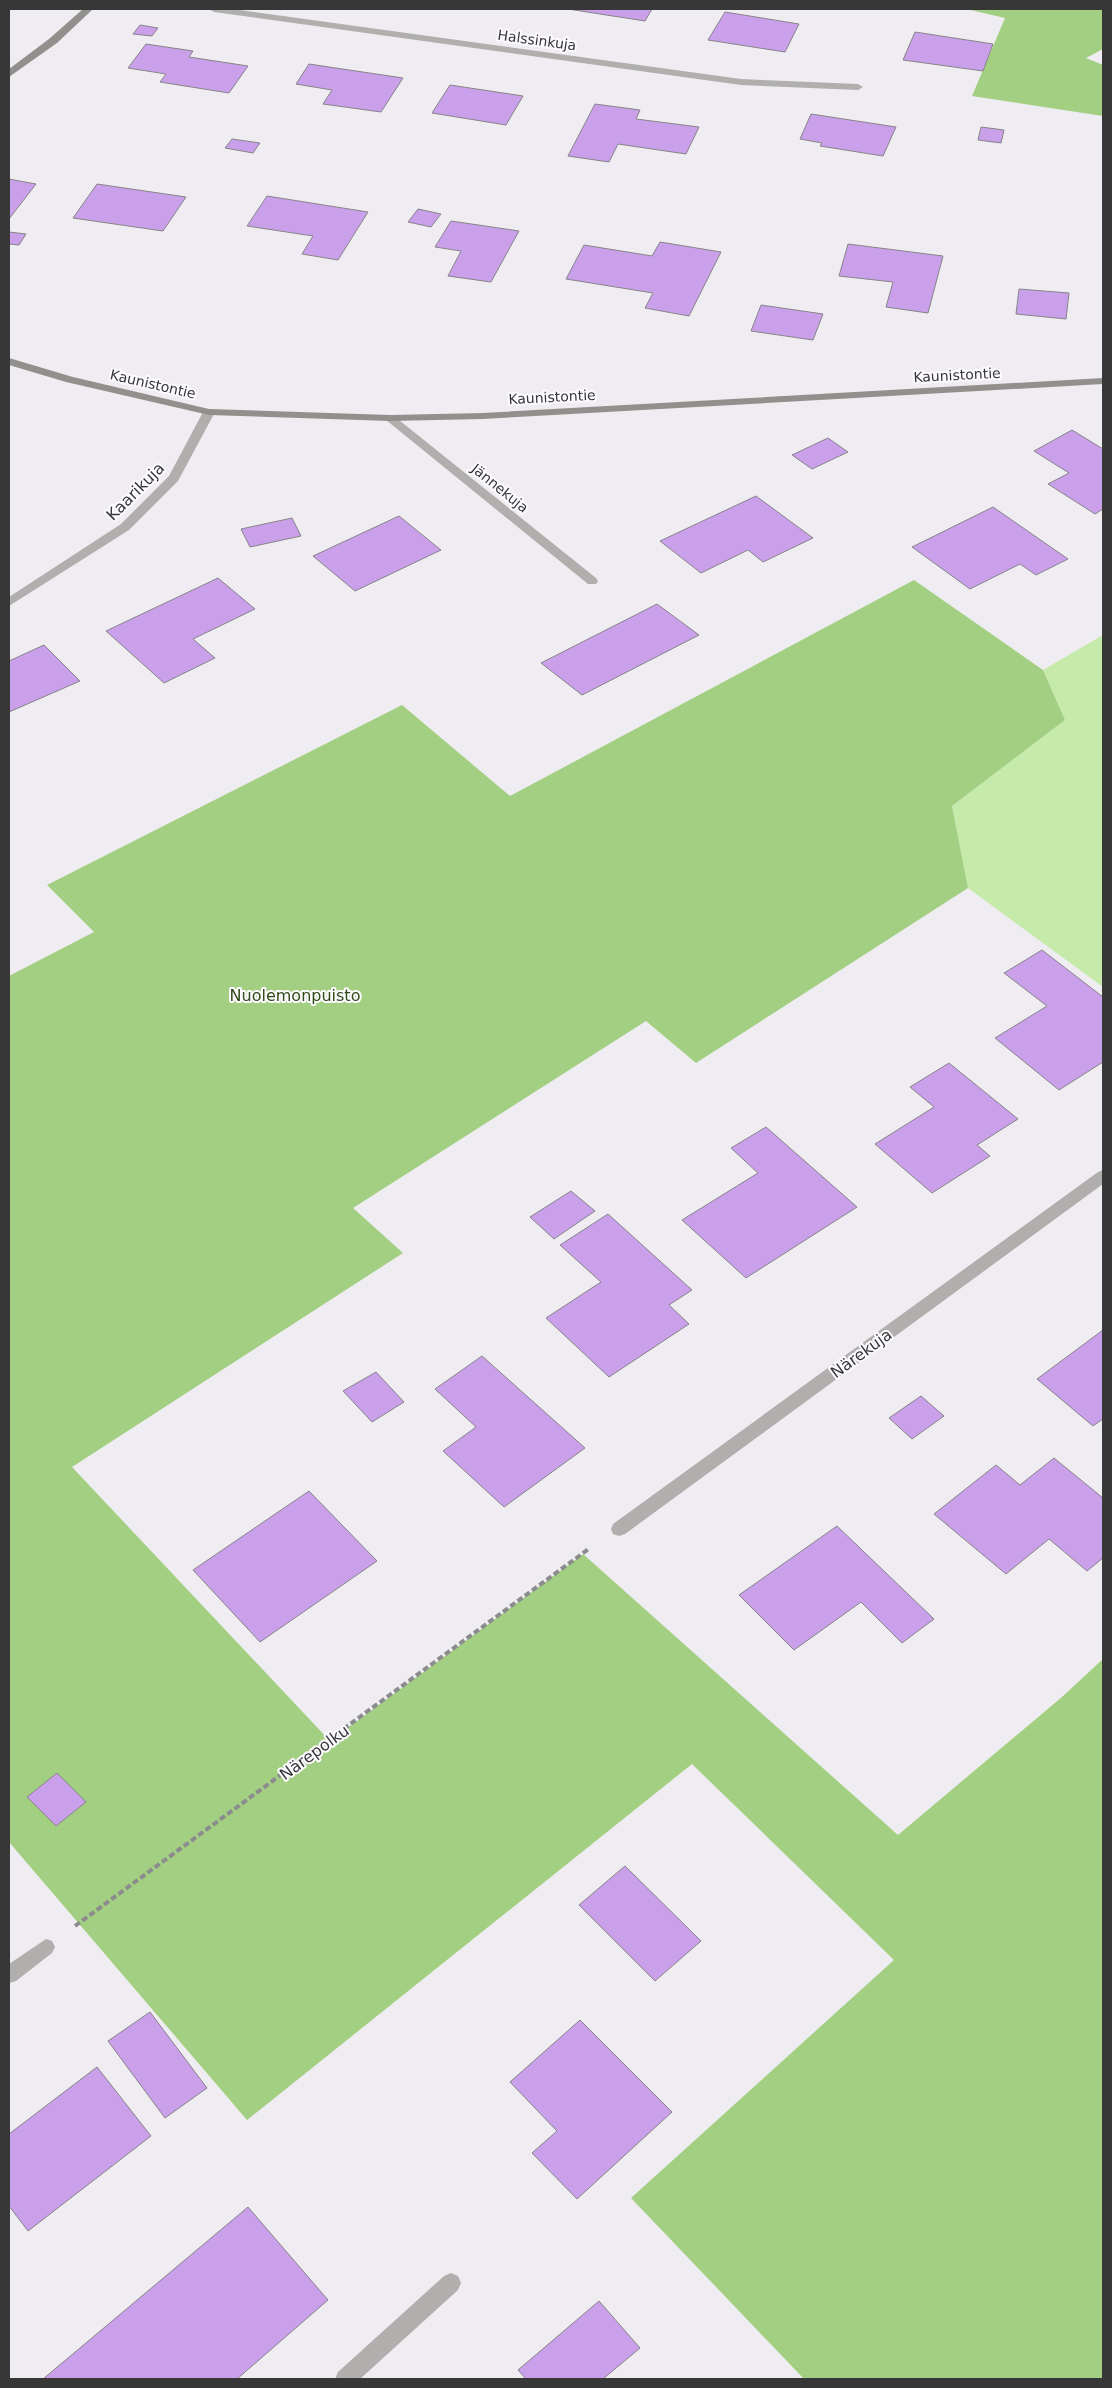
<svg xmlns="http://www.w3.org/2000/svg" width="1112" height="2388" font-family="'DejaVu Sans',sans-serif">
	<rect width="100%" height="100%" fill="#efedf1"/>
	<polygon fill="#c5eaaa" points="1103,635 1103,987 968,888 952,806 1065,720 1043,670"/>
	<g fill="#a3cf82">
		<polygon points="966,9 1103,9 1103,49 1086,58 1103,65 1103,116 972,96 1005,18"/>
		<polygon points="914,580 1043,670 1065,720 952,806 968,888 696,1063 646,1021 353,1208 403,1253 72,1467 330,1741 583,1554 898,1835 1062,1697 1103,1659 1103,2379 804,2379 631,2198 894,1960 692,1764 247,2120 9,1842 9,976 94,932 47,885 402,705 510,796"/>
	</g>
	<g fill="#cba0eb" stroke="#868488">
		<polygon points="568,9 652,9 645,21"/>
		<polygon points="725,12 799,24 785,52 708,40"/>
		<polygon points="140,25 158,28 152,36 133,34"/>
		<polygon points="915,32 993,44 983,71 903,60"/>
		<polygon points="146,44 193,51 189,57 248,66 229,93 160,82 166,74 128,68"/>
		<polygon points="309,64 403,78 381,112 323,104 332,90 296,84"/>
		<polygon points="450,85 523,96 506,125 432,113"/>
		<polygon points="595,104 640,110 636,119 699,127 686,154 618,144 609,162 568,156"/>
		<polygon points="811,114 896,127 883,156 820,146 822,143 800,139"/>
		<polygon points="981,127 1004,130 1001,143 978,140"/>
		<polygon points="232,139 260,143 253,153 225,148"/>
		<polygon points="9,179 36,184 9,219"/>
		<polygon points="97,184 186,197 163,231 73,218"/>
		<polygon points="267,196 368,212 338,260 302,254 313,236 247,226"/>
		<polygon points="418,209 441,214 431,227 408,222"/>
		<polygon points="451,221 519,231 491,282 448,276 461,251 435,247"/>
		<polygon points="9,232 26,234 19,245 9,244"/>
		<polygon points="660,242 721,252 689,316 645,308 653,293 566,279 584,245 652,256"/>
		<polygon points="848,244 943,256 928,313 886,307 893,282 839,276"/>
		<polygon points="1019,289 1069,293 1066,319 1016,314"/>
		<polygon points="761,305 823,314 813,340 751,331"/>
		<polygon points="1072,430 1103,449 1103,509 1095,514 1048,484 1069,473 1034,451"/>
		<polygon points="828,438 848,452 812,469 792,455"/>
		<polygon points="756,496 813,538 763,562 748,550 701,573 660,541"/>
		<polygon points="993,507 1068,559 1036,575 1020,564 970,589 912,547"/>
		<polygon points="399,516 441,550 355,591 313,556"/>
		<polygon points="292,518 301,536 250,547 241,529"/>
		<polygon points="218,578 255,609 193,639 215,658 164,683 106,631"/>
		<polygon points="657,604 699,635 582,695 541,663"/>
		<polygon points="44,645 80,681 9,712 9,661"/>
		<polygon points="1042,950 1103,997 1103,1062 1059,1090 995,1038 1047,1006 1004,973"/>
		<polygon points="949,1063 1018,1119 977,1145 990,1156 932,1193 875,1144 934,1107 910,1087"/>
		<polygon points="766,1127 857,1207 746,1278 682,1220 758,1173 731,1148"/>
		<polygon points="571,1191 595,1211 554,1239 530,1217"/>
		<polygon points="608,1214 692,1290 669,1305 689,1324 609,1377 546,1318 601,1282 560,1245"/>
		<polygon points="1103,1330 1103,1419 1093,1426 1037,1379"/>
		<polygon points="482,1356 585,1448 504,1507 443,1451 476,1427 435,1389"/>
		<polygon points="376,1372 404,1402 372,1422 343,1391"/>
		<polygon points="921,1396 944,1416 912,1439 889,1418"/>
		<polygon points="1054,1458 1103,1498 1103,1558 1087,1571 1049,1539 1006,1574 934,1514 996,1465 1020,1485"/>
		<polygon points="309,1491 377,1561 260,1642 193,1570"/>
		<polygon points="837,1526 934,1619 902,1643 861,1602 794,1650 739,1595"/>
		<polygon points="57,1773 86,1802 56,1826 27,1797"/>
		<polygon points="625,1866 701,1941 655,1981 579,1905"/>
		<polygon points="150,2012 207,2088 165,2118 108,2041"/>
		<polygon points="580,2020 672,2112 577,2199 532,2153 557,2131 510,2082"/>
		<polygon points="97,2067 151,2136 28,2231 9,2206 9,2134"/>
		<polygon points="248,2207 328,2300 237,2379 43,2379"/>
		<polygon points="599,2301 640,2348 603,2379 526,2379 518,2370"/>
	</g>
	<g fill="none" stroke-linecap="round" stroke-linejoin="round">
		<polyline stroke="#8c8b8d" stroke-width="4" stroke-dasharray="6 3" stroke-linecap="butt" points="75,1926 590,1548"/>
		<g fill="#b0afad" fill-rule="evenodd">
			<polygon points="209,9 233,9 741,79 858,84 863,87 858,90 741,85 214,12"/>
			<polygon points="209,409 215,412 178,481 129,530 9,606 9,597 121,524 169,476 203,412"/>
			<polygon points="390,415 394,416 596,578 598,581 596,584 588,584 386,420 384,418 386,416"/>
			<polygon points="1103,1170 1103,1184 625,1534 619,1536 613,1534 611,1529 613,1524 1098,1172"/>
			<polygon points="46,1939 52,1941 55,1947 52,1953 16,1981 9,1983 9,1964"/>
			<polygon points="451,2273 458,2276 461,2283 458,2290 360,2379 335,2379 338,2372 444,2276"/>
		</g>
		<g fill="#92908d" fill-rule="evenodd">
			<polygon points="83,9 93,9 57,43 9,77 9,69 49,39"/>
			<polygon points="9,358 73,377 209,409 390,415 483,413 1103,378 1103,384 483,419 390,421 209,415 66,382 9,365"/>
		</g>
	</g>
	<g text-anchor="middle" stroke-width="4" stroke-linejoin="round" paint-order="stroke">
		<g font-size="14" fill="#383738" stroke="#fdfbff">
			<text transform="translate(537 40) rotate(8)" y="5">Halssinkuja</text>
			<text transform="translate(957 375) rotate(-3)" y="5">Kaunistontie</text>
			<text transform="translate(153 384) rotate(13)" y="5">Kaunistontie</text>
			<text transform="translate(552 397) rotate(-3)" y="5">Kaunistontie</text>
			<text transform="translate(500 488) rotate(39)" y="5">Jännekuja</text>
		</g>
		<g font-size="16" fill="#383738" stroke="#fdfbff">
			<text transform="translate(135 491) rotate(-45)" y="6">Kaarikuja</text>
			<text transform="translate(861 1353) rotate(-36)" y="6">Närekuja</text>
			<text transform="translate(314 1752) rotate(-36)" y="6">Närepolku</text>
		</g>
		<g font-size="16" fill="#2f4b16" stroke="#fdfbff">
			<text x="295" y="1001">Nuolemonpuisto</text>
		</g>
	</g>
	<rect width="1112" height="2388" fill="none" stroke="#383738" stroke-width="20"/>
</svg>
